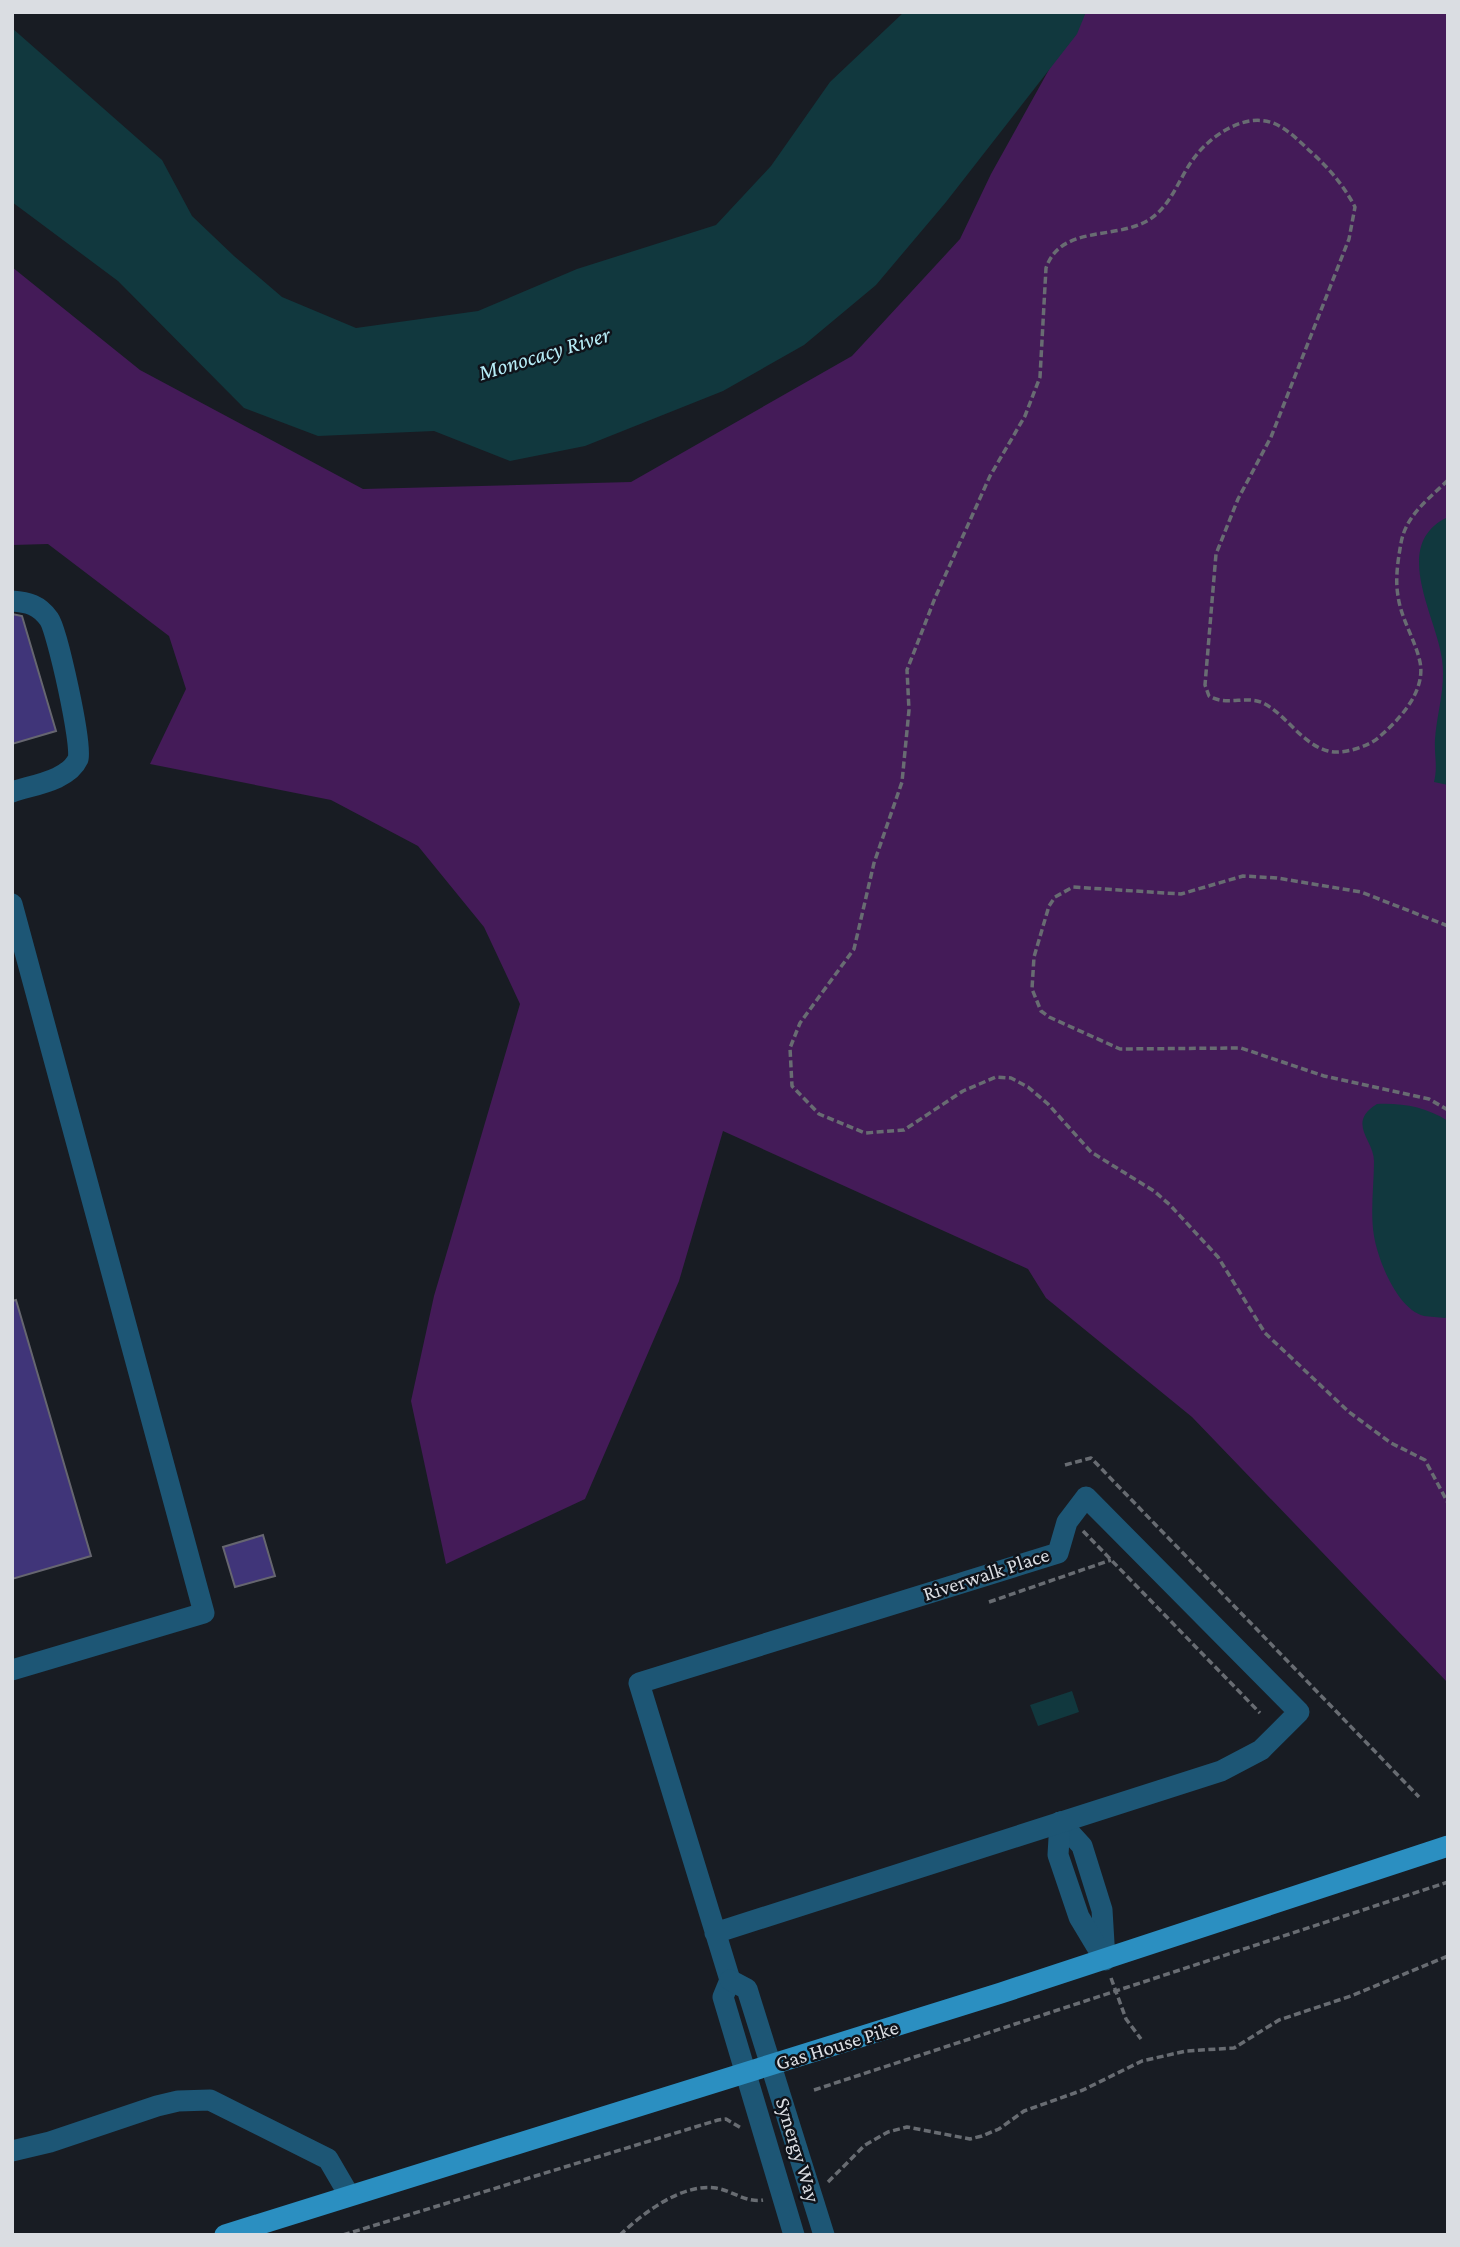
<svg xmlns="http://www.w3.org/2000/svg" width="1460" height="2247" font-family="'Crimson Pro',serif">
	<rect width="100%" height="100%" fill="#181c23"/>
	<polygon fill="#441b58" points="1081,12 1448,12 1448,1683 1192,1417 1046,1298 1028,1269 723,1131 679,1281 585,1499 446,1564 411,1401 434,1296 520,1004 484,927 418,846 331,800 150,764 186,689 169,636 48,544 12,545 12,267 140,370 363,489 631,482 852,356 960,239 991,174"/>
	<g fill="#11383e">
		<polygon points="904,12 1086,12 1077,34 946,202 876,285 804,345 723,391 585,446 510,461 434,431 318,436 244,408 118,281 12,202 12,28 162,160 192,216 234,256 282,297 356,328 478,311 577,269 716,225 771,166 830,82"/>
		<path d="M1448 517V785L1434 782C1438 767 1434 754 1435 739 1437 712 1446 687 1442 659 1436 615 1390 544 1448 517Z"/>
		<path d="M1377 1104C1403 1103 1426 1107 1448 1121V1316L1445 1318C1438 1317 1430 1317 1424 1316 1397 1309 1378 1260 1374 1236 1370 1212 1374 1185 1374 1161 1374 1140 1346 1123 1377 1104Z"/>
		<polygon points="1072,1691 1079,1712 1038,1726 1030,1705"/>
	</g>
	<g fill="#403579" stroke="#666670" stroke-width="2">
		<polygon points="12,614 22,616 56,731 12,744"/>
		<polygon points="16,1300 91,1556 12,1579 12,1301"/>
		<polygon points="263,1535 275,1576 235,1587 223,1547"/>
	</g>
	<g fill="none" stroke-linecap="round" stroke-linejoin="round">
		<g stroke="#686c72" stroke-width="3.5" stroke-dasharray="7 3.5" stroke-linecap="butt">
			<path d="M1448 480C1429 499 1406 515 1401 543 1398 560 1395 579 1398 596 1401 619 1415 639 1420 662 1426 692 1399 720 1378 738 1367 747 1342 755 1328 751 1302 744 1288 717 1265 704 1247 694 1228 707 1209 696L1205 685 1216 554 1238 499 1271 437 1349 239 1355 207C1344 186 1329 168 1311 152 1300 142 1288 129 1273 123 1246 113 1215 133 1198 153 1179 175 1173 206 1147 221 1113 240 1061 225 1046 268L1040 377 1025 416 990 476 935 598 907 670 909 710 902 782 874 863 854 949 800 1023 790 1048 792 1086 819 1114 865 1133 904 1130 963 1091 996 1077 1011 1078 1028 1087 1048 1104 1091 1152 1154 1191 1170 1205 1218 1257 1265 1333 1349 1412 1391 1443 1425 1460 1448 1503"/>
			<polyline points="1448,926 1361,892 1277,878 1243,876 1181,894 1073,887 1055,897 1049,906 1034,957 1032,989 1041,1011 1049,1017 1120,1049 1241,1048 1324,1076 1429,1099 1448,1110"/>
			<polyline points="1065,1465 1091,1458 1419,1797"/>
			<polyline points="1083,1531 1260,1713"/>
			<polyline points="989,1602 1111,1560"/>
			<polyline points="1111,1978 1126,2019 1141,2039"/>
			<polyline points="814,2090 1448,1882"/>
			<polyline points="828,2182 865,2145 888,2132 907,2127 970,2139 982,2136 999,2129 1024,2111 1083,2090 1142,2061 1186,2051 1234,2048 1279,2020 1351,1996 1448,1956"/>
			<polyline points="343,2235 718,2120 726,2119 741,2128"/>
			<path d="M620 2235C643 2213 682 2183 716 2188 733 2191 746 2203 763 2200"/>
		</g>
		<g stroke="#1d5675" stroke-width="21">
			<path d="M12 601C28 602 39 605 49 619 57 630 83 747 78 759 68 781 32 785 12 792"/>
			<polyline points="12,904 204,1613 12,1670"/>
			<polyline points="1060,1822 1082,1846 1102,1910 1105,1960"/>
			<polyline points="1060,1822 1058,1855 1079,1917 1103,1957"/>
			<polyline points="715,1933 1221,1771 1261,1750 1299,1712 1086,1497 1067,1522 1058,1553 639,1683 730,1980 723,1997 794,2235"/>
			<polyline points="730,1980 747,1989 824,2235"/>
			<polyline points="12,2151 50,2142 157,2106 178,2101 210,2100 328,2159 349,2195"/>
		</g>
		<polyline stroke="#2b8fc1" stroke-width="21" points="225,2235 1001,1993 1448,1846"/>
	</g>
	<g text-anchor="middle" stroke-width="5" stroke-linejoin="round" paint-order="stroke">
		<g font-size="21" fill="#dadde2" stroke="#0f131a">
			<text transform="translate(986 1574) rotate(-18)" y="7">Riverwalk Place</text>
			<text transform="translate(837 2045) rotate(-17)" y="7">Gas House Pike</text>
			<text transform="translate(798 2150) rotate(73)" y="7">Synergy Way</text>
		</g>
		<g font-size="23" font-style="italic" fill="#b7edf7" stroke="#0f131a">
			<text transform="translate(544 353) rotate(-17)" y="8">Monocacy River</text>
		</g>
	</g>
	<rect width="1460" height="2247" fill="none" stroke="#dadde2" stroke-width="28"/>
</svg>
